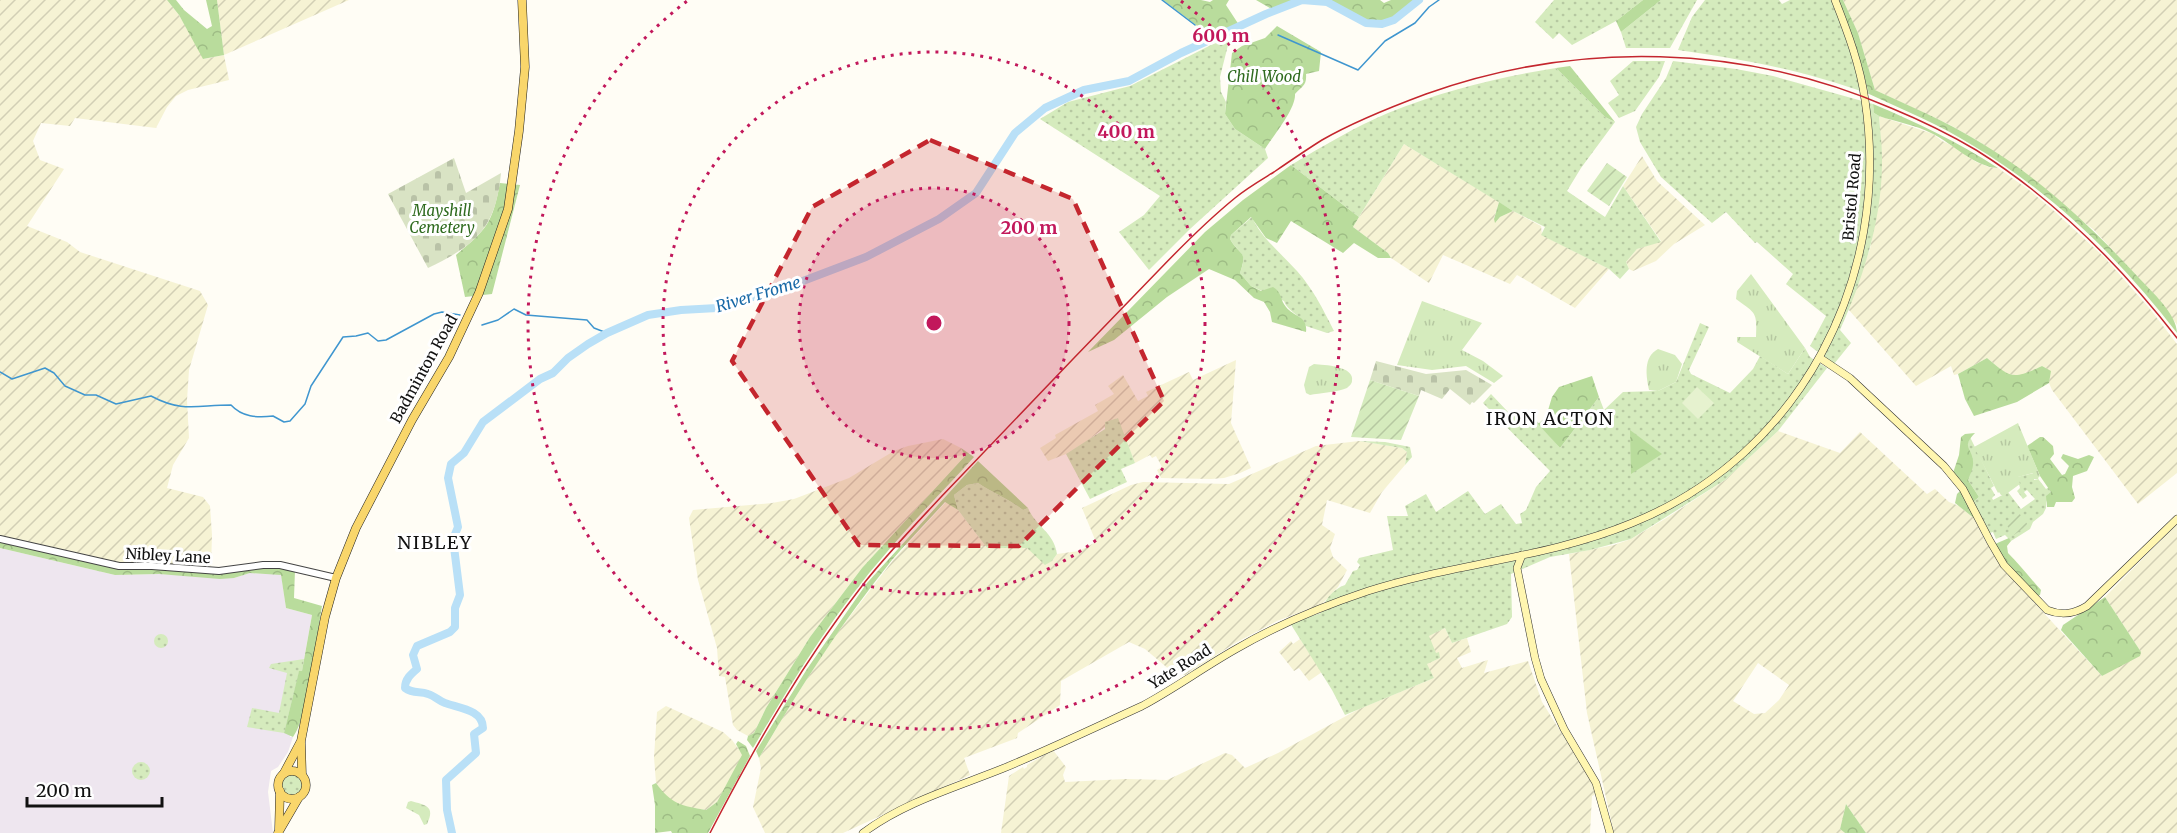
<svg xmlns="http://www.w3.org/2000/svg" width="2177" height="833" font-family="Merriweather,serif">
	<defs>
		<pattern id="farmland-furrows" width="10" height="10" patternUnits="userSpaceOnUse" patternTransform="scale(1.5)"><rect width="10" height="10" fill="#f6f3d4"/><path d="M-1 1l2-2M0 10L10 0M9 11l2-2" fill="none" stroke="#d2cfb5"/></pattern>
		<pattern id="grass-dots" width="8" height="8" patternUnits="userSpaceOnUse" patternTransform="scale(1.5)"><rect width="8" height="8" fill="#d5ebbd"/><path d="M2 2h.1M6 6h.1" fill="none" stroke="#b6c8a1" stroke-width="1.8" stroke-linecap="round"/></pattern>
		<pattern id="forest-crowns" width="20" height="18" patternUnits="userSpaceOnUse" patternTransform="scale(1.5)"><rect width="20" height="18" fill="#b9dc9c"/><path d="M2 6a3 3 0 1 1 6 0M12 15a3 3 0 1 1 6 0" fill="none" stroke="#9ebc85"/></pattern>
		<pattern id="wetland-marsh" width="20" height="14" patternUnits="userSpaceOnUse" patternTransform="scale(1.5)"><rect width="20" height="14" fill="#d5ebbd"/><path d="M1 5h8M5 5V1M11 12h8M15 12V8" fill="none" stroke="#b6c8a1"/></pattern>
		<pattern id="cemetery-stones" width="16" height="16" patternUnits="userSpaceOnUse" patternTransform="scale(1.5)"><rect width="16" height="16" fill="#d9e3c4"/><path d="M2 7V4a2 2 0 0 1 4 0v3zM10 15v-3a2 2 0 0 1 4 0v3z" fill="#b9c2a7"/></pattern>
		<pattern id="park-tufts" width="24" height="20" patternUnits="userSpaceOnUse" patternTransform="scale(1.5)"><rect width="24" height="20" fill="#d5ebbd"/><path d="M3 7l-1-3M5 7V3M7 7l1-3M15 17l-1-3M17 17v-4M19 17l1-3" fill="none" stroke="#b6c8a1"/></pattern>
		<pattern id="garden-furrows" width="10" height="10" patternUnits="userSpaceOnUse" patternTransform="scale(1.5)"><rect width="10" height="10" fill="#d5ebbd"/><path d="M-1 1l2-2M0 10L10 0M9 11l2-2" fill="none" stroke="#b6c8a1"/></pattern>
	</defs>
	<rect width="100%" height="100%" fill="#fffdf5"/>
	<polygon fill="#eee6ef" points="0,548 115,575 159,574 234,578 250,573 281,574 286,608 312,615 290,737 293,737 288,752 278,767 271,771 268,792 273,833 0,833"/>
	<g fill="url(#farmland-furrows)" fill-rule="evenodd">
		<polygon points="0,0 167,0 179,15 204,59 224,55 217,0 349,0 224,55 229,80 188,90 176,96 167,107 156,128 75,118 70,126 41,123 33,141 40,160 64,169 27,226 67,242 80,252 200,291 208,305 189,370 187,400 189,438 173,465 167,488 203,497 210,506 212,535 211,566 113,562 0,536"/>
		<polygon points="1843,0 2177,0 2177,325 2161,302 2094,230 1980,142 1950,125 1875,90 1858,33"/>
		<polygon points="1879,116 1933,134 1942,141 1957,148 1976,162 1989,167 1998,168 2029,190 2053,210 2105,258 2150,309 2177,344 2177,473 2138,504 2052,390 2049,383 2050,371 2042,366 2021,376 2006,374 1987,358 1958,374 1954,375 1951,366 1916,386 1848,309 1870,249 1880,191 1882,157"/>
		<polygon points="1404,144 1499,202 1494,218 1496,222 1500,217 1513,211 1541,226 1542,235 1609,269 1575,308 1517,275 1510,284 1443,255 1429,283 1391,258 1388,253 1353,227"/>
		<polygon points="1642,156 1657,181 1705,225 1674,244 1656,261 1633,271 1629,269 1626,262 1637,249 1661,241 1623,186"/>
		<polygon points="1236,360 1231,423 1251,468 1240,473 1224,478 1211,479 1161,478 1157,470 1162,467 1156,456 1152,458 1150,455 1135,463 1117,418 1087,441 1066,454 1048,461 1040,448 1056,438 1055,435 1098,411 1095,405 1114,394 1108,386 1123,375 1138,401 1148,396 1146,392 1189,372 1193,380"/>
		<path d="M1778 431 1840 453 1860 432 1927 494 1935 489 1949 502 1959 506 1975 519 1983 537 2003 569 2102 676 2141 652 2105 597 2177 524V833H1866L1846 804 1840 829 1845 833H1614L1587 713 1569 554 1614 545 1631 539 1668 517 1725 480ZM1758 663 1789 685 1779 700 1765 713 1754 714 1733 701Z"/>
		<polygon points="943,439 961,448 965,456 862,568 810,637 766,708 754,733 748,736 737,730 733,725 725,677 719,676 717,648 698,580 689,518 693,510 772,503 794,499 849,478 894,451 908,446"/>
		<polygon points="1359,441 1402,448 1407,452 1405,465 1382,492 1370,513 1327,500 1322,525 1335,534 1330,548 1333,557 1347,570 1338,587 1322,604 1277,621 1237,642 1185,675 1180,674 1177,676 1145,649 1129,642 1061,681 1060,705 1018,733 1017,738 964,758 970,775 843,833 765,833 753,807 761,768 759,758 786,712 831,641 894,559 946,502 958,510 987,548 1027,548 1052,561 1057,554 1079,551 1096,542 1082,508 1131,485 1143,482 1229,484 1316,446"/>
		<polygon points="1445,628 1452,643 1467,638 1471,652 1457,658 1462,668 1488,660 1484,673 1528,661 1542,702 1593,783 1596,794 1592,796 1590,833 1001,833 1009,776 1023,767 1024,769 1027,767 1027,765 1053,750 1066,767 1063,775 1065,782 1126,779 1167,780 1225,753 1232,755 1245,768 1278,753 1359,709 1434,678 1426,664 1440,658 1436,654 1428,636"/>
		<polygon points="1300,639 1322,672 1309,681 1299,668 1294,671 1279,652 1291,641 1293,644"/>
		<polygon points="666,706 723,732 732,740 743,755 717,802 706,810 680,806 664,795 656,783 654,757 657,712"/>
	</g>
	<g fill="url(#grass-dots)">
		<polygon points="1554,0 1643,0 1616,21 1572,45 1559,33 1553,39 1535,22"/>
		<polygon points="1661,0 1697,0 1670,48 1626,48 1621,32"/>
		<path d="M1705 0H1779L1782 4 1790 0H1839L1856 47 1869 94C1803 70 1747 60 1678 50L1692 17Z"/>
		<polygon points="1227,39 1228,45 1220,77 1221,92 1226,102 1225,114 1235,129 1265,149 1268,158 1190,229 1149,270 1119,232 1144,215 1160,196 1040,119 1068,102 1130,86 1211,45"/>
		<polygon points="1633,61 1665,61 1659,77 1635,111 1619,118 1608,103 1619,95 1610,81"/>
		<path d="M1673 61 1736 69 1773 76 1873 104 1874 113 1879 116C1880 130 1882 144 1882 157 1883 217 1864 276 1840 330L1851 343 1834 364 1810 346 1826 316 1786 284 1793 274 1757 242 1755 243 1726 212 1712 223 1661 177 1640 142 1636 127 1642 114 1666 78Z"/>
		<path d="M1556 68 1605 117 1615 122 1581 168 1567 191 1605 217 1623 186 1661 242 1637 249 1626 262 1629 269 1620 279 1609 269 1541 235 1545 227 1513 211 1404 144 1359 217 1291 165C1323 146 1355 127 1388 113 1442 91 1499 77 1556 68Z"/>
		<path d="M1252 217C1261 238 1281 253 1297 271 1313 289 1323 309 1334 331L1327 333 1306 326C1301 315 1287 311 1284 301L1251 286 1240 273C1248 251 1240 256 1230 239L1231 235Z"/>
		<path d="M1700 323 1709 327 1689 370 1691 374 1730 393 1753 369 1760 356 1788 374 1805 348 1810 357 1827 368 1778 431 1725 480 1631 539 1590 550 1550 557 1511 574 1512 617 1507 624 1452 643 1445 628 1429 636 1436 653 1439 652 1440 658 1427 664 1434 678 1345 715 1332 690 1290 623 1321 613C1323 601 1333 589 1345 585L1353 571 1357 570 1360 565 1357 562 1359 558 1393 550 1387 516H1408L1405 506 1426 494 1436 512 1468 491 1485 514 1501 504 1516 524 1522 523 1520 514 1526 510 1536 487 1550 471 1483 403 1491 394 1509 413 1513 411 1529 412 1560 448 1599 397 1604 410 1623 392 1658 391 1676 382Z"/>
		<polygon points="1118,418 1135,463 1121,469 1127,482 1090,499 1066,454 1105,429 1105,422"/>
		<polygon points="1970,437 1994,486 1991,488 1995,495 1992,498 1993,500 2008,492 2021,509 2035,499 2027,490 2024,492 2027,496 2023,499 2017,491 2020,488 2017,477 2034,473 2034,480 2039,480 2046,489 2049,487 2051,492 2046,502 2046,508 2043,514 2033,522 2030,529 2011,541 2005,535 1996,539 1993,532 1990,533 1973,502 1979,497 1968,480 1968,442"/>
		<polygon points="1359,441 1385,442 1410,447 1412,457 1405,465 1407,452 1402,448"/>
		<path d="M978 483C993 493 1009 499 1023 510L1028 508C1036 527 1054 532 1057 554L1052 561 1045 565 1027 548H987L958 510 954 495 967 485Z"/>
		<circle cx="161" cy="641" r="7"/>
		<polygon points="304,659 302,672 299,672 284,733 247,727 252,708 279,713 287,673 269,668 271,664"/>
		<circle cx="141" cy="771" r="9"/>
		<circle cx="292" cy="785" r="10"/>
	</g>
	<g fill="url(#forest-crowns)">
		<polygon points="167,0 176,0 184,10 207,29 212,26 206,0 217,0 224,55 203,59 179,15"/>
		<polygon points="1163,0 1201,0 1210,2 1213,0 1229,0 1226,5 1239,25 1237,28 1213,38"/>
		<polygon points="1256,0 1380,0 1384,3 1391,0 1419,0 1382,24 1366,23 1327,2 1302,0 1275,11"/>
		<polygon points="1643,0 1661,0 1621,32 1616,21"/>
		<path d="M1839 0H1843L1858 33 1875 90C1910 106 1945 121 1978 141 2039 177 2091 226 2139 278 2151 291 2177 314 2177 333 2120 259 2053 193 1972 145 1940 125 1904 110 1869 94L1856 47Z"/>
		<path d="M1277 26 1321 52 1319 71 1306 74C1307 86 1302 86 1295 94 1296 109 1273 136 1265 149L1235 129 1225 114 1232 53 1242 46 1265 38Z"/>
		<polygon points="1570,66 1615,122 1605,117 1556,68"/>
		<path d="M1873 104C1916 122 1958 142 1998 168 1975 167 1953 144 1933 134 1917 125 1896 122 1879 116L1874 113Z"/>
		<path d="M1291 165 1359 217 1353 227 1388 253 1391 258H1378L1354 243 1343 253 1291 221 1277 243 1266 238 1251 217 1231 235 1230 239C1240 257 1248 249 1240 273L1251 286 1261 291 1273 287C1282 292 1280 300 1286 307 1294 317 1308 316 1306 332L1272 322 1270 312 1264 302 1254 298 1235 280 1209 269 1167 297 1114 340 1088 352 1205 232 1243 200Z"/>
		<path d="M500 183 520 185 492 294 465 297 456 255C487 229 492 224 500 183Z"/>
		<polygon points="1499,202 1513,211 1500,217 1495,223 1494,219"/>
		<path d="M1987 358C2011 378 2012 380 2042 366L2051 371 2049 383 2017 402 1974 416 1965 399 1958 374Z"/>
		<polygon points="1592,376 1599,397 1560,448 1538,424 1546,417 1552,397 1559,387"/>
		<polygon points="1630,430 1662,454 1631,474"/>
		<path d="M1975 433C1961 447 1972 448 1973 461 1974 468 1970 474 1968 480L1979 497 1973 502 1953 473 1959 455 1961 437 1965 434Z"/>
		<polygon points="2040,437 2043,437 2053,446 2054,454 2050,459 2062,475 2065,474 2069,466 2061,458 2063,454 2078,459 2089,455 2094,457 2087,471 2073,476 2072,487 2075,498 2072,502 2056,502 2054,507 2047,507 2046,496 2051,492 2040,476 2027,446"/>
		<path d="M961 448 974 457C945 489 915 519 887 552 835 611 793 680 753 748L747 740 748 736 754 733 766 708 810 637 862 568 965 456Z"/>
		<path d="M978 461 1028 508 1023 510C1009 499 993 493 978 483L967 485 954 495 958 510 945 502C928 521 909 540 892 560 842 622 799 689 759 758L756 751 807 669 867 583Z"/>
		<polygon points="1960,491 1975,519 1955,503 1957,494"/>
		<path d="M2009 538 2011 541 2007 546 2008 553C2019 564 2030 578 2041 590L2040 595 2037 596 2006 563 1995 544Z"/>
		<path d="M0 542 119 569H160L222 574 259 568 285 567 295 570 294 598 322 606C317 634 308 719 293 737L284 733 299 671H302L312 615 286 608 281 575 250 573 234 578 220 579 159 574 115 575 0 548Z"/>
		<polygon points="2105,597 2141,652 2140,656 2102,676 2061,630 2063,625"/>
		<path d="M738 741 746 746 750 756 708 833H672L671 831 655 833V805L652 785 656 783C671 804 682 806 706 810L717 802 742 755 736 744Z"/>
		<polygon points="1846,804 1866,833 1845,833 1840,829"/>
	</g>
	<path fill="url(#wetland-marsh)" d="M411 801C425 805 436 806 427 824L424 825 419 815 406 808 408 802Z"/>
	<g fill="url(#cemetery-stones)">
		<path d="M454 158 466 193 501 173C496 228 476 245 428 268L388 194Z"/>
		<polygon points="1376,361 1426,374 1466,370 1492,385 1474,403 1472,402 1470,405 1450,389 1442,399 1421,390 1419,396 1370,380"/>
	</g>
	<g fill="url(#park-tufts)">
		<path d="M1751 274 1805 348 1788 374 1737 342V337H1756C1757 311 1756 314 1736 299L1737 291Z"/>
		<polygon points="1422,301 1482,323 1462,350 1483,361 1503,376 1494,383 1466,366 1432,370 1397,365"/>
		<path d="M1658 349 1675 355 1682 364 1676 382 1658 391 1649 390C1646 376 1643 357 1658 349Z"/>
		<path d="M1314 364C1324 365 1355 366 1352 381 1352 384 1349 386 1347 388 1339 392 1319 393 1310 395L1306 393 1304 385 1309 367Z"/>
		<polygon points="2018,423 2040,476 2038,478 2039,480 2034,479 2033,473 2018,477 2020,484 2005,495 2001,495 1999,492 1998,493 1974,447"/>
	</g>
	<g fill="url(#garden-furrows)">
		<polygon points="1607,163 1627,177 1609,206 1587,191"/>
		<polygon points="1370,380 1419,396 1401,440 1351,437"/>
		<polygon points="2019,513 2028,525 2014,535 2005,523"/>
	</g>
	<polygon fill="#e6f2cf" points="1697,387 1714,403 1698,419 1682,403"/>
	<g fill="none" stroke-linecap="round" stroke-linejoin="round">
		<g stroke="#3f96cf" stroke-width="1.5">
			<polyline points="1162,0 1195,25"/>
			<polyline points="1199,28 1213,38"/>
			<polyline points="1278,35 1358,70 1385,41 1415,23 1429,7 1439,0"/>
			<polyline points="482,325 498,320 514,309 526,315 587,320 594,328 607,333"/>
			<path d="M0 372 12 379 45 368 54 373 65 386 85 395H96L116 404 151 396C183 413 197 405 231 405 242 417 257 418 273 416L284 422 290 421 305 404 311 386 343 337 356 336 368 333 378 341 386 340 434 314 442 312 460 315"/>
		</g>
		<path stroke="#b9e0f7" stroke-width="8" d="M452 833 447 810 446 780 476 753 474 734 483 728C483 710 459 708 445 703 439 701 435 696 428 694 420 691 413 694 405 688 405 679 411 674 417 669L413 655 417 646 450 632 455 627V608L460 595 453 539 458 527 448 478 451 464 464 453 483 422 540 379 553 373 568 358 588 344 607 333 648 315 681 310 717 308 795 284 866 257 939 219 976 193 1015 133 1045 108 1084 90 1129 81 1181 53 1266 14 1302 0 1327 2 1366 23 1382 24 1394 20 1419 0"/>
		<defs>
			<polyline id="tertiary" points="0,539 119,566 152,566 219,571 263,565 280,565 336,578"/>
			<g id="secondary">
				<path d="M1820 358 1850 378 1944 466 1963 489 1990 541 2004 565 2047 610C2062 616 2074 614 2087 606L2177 519"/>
				<polyline points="1522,555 1517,568 1535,658 1541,679 1564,729 1596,783 1610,833"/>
				<path d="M863 833C904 802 957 787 1004 768 1050 749 1096 727 1142 706 1174 689 1204 667 1236 649 1277 625 1323 606 1368 591 1455 563 1548 558 1632 523 1801 455 1892 277 1865 100 1860 65 1848 33 1835 0"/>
			</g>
			<g id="primary">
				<polyline points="301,743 302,775"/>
				<circle cx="292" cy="785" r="14"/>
				<polyline points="284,773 301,741 325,617 336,578 356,528 412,420 449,357 479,293 508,209 519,131 525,67 522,0"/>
				<polyline points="279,829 280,791"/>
				<polyline points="278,833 299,797"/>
			</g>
		</defs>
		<use href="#tertiary" stroke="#444" stroke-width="8"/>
		<use href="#secondary" stroke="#333" stroke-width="8"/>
		<use href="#primary" stroke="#222" stroke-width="9"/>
		<use href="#tertiary" stroke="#fff" stroke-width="6"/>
		<use href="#secondary" stroke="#fff6b0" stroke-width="7"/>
		<use href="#primary" stroke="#f9d66b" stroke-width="8"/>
		<path stroke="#c4262e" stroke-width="1.5" d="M710 833C755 746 804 660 865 582 889 552 915 525 941 497 985 451 1029 405 1073 359 1101 330 1130 300 1159 270 1183 245 1208 220 1235 198 1247 188 1261 180 1274 172 1290 161 1306 150 1322 140 1355 121 1391 107 1426 94 1577 40 1744 44 1891 108 1920 120 1949 134 1976 150 2055 199 2120 265 2177 338"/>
	</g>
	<path fill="#c4262e" fill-opacity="0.2" stroke="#c4262e" stroke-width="4.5" stroke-dasharray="12 8" stroke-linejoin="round" d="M930 140 1073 199 1164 401 1019 546 859 545 732 361 812 207Z"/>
	<circle cx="934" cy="323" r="135" fill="#c2185b" fill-opacity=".12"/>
	<g fill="none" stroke="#c2185b" stroke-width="3" stroke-dasharray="3 6">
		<circle cx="934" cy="323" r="135"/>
		<circle cx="934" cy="323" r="271"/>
		<path d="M1181 1A406 406 0 1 1 687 1"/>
	</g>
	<g text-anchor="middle" stroke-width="6" stroke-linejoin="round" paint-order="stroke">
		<g font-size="15" font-style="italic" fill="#2f6b1f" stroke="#fff">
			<text x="1264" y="82">Chill Wood</text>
			<text x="442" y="216">Mayshill<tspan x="442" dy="17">Cemetery</tspan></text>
		</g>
		<g font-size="15" fill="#111" stroke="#fff">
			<text transform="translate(1852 197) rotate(-85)" y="5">Bristol Road</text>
			<text transform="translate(424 369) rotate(-61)" y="5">Badminton Road</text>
			<text transform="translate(168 556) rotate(3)" y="5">Nibley Lane</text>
			<text transform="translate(1180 667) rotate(-32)" y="5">Yate Road</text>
		</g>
		<g font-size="16" font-style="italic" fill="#1768a6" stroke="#fff">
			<text transform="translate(758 294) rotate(-17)" y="6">River Frome</text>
		</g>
		<g font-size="18" letter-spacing="1.5" fill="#111" stroke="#fff">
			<text x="1550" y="425">IRON ACTON</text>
			<text x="435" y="549">NIBLEY</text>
		</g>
	</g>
	<circle cx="934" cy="323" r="9" fill="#c2185b" stroke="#fff" stroke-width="3"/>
	<g font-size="18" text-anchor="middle" font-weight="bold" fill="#c2185b" stroke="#fff" stroke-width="6" stroke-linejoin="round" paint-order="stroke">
		<text x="1221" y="42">600 m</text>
		<text x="1126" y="138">400 m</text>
		<text x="1029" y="234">200 m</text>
	</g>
	<path d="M27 797v9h135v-9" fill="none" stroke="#111111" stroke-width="3"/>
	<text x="36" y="797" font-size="18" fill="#111111" stroke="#ffffff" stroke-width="4.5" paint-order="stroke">200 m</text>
</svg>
